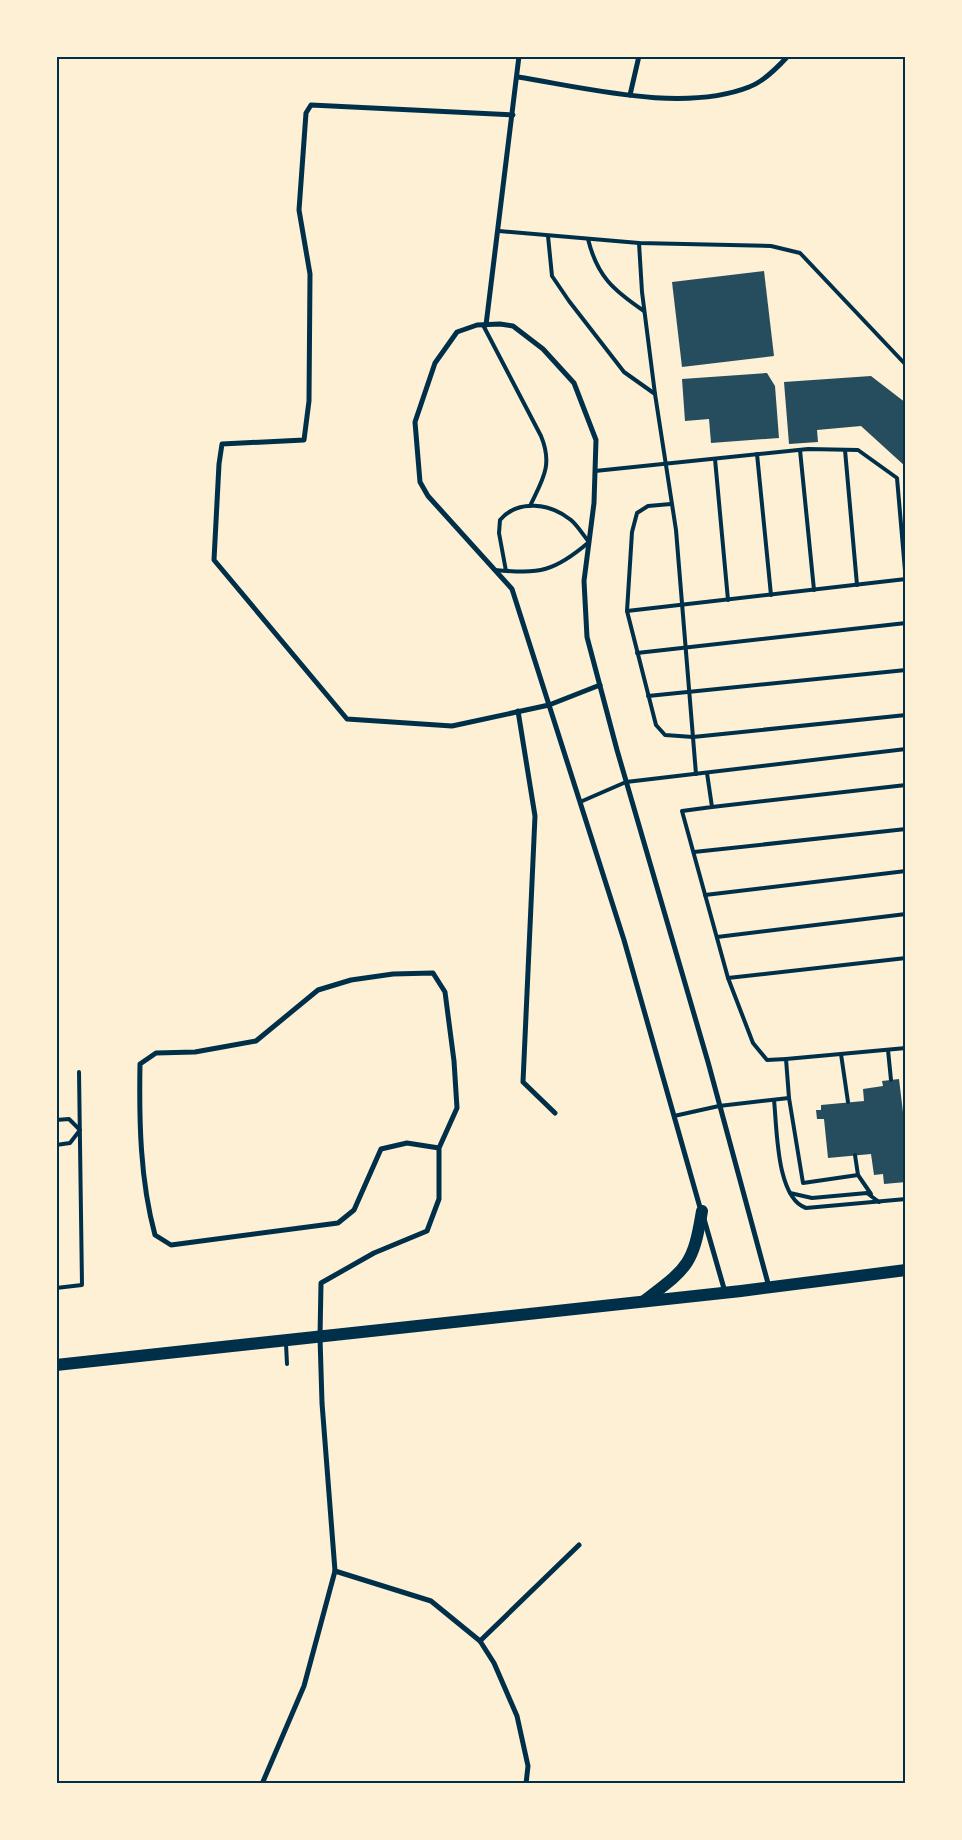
<svg xmlns="http://www.w3.org/2000/svg" width="962" height="1840" font-family="Barlow,sans-serif">
	<rect width="100%" height="100%" fill="#fdf0d5"/>
	<g fill="#264d5e">
		<polygon points="764,271 774,356 682,367 672,282"/>
		<polygon points="767,373 775,386 779,438 711,443 709,419 685,421 682,379"/>
		<polygon points="871,376 906,403 906,467 861,426 817,430 818,442 789,444 784,382"/>
		<polygon points="899,1079 906,1137 906,1182 884,1184 883,1174 874,1175 871,1154 828,1158 824,1119 817,1119 816,1110 821,1110 821,1105 864,1101 863,1089 883,1086 882,1081"/>
	</g>
	<g fill="none" stroke-linecap="round" stroke-linejoin="round">
		<g stroke="#003049" stroke-width="4">
			<polyline points="499,231 639,243 771,246 800,253 906,365"/>
			<polyline points="548,236 552,276 569,301 624,372 655,394"/>
			<path d="M588 239C597 276 613 290 644 311"/>
			<polyline points="639,243 642,292 655,394 676,530 696,774"/>
			<path d="M483 325 541 436C553 465 543 479 530 506"/>
			<polyline points="800,450 814,590"/>
			<polyline points="845,450 857,585"/>
			<polyline points="757,454 771,595"/>
			<polyline points="715,459 728,600"/>
			<polyline points="595,471 808,449 858,450 897,478 906,582"/>
			<polyline points="671,504 648,506 637,513 632,532 627,611 656,725 665,735 693,737 906,715"/>
			<path d="M495 570C540 574 554 572 589 542 583 535 578 526 571 520 550 503 518 499 500 520L499 533 506 571"/>
			<polyline points="627,611 906,579"/>
			<polyline points="637,653 906,623"/>
			<polyline points="648,696 906,670"/>
			<polyline points="707,773 712,807 682,811 728,978 753,1043 767,1060 786,1059 789,1098 803,1183 858,1175"/>
			<polyline points="580,802 626,782 906,749"/>
			<polyline points="712,807 906,785"/>
			<polyline points="694,852 906,829"/>
			<polyline points="705,895 906,871"/>
			<polyline points="717,937 906,914"/>
			<polyline points="728,978 906,958"/>
			<polyline points="888,1050 891,1080"/>
			<polyline points="841,1054 848,1102"/>
			<polyline points="786,1059 906,1048"/>
			<path d="M774 1100C777 1127 776 1198 806 1208L906 1199"/>
			<polyline points="674,1116 719,1106 789,1098"/>
			<polyline points="56,1120 69,1119 80,1130 70,1143 56,1145"/>
			<polyline points="855,1155 858,1175 871,1194"/>
			<polyline points="905,1182 906,1193"/>
			<polyline points="790,1193 812,1198 867,1193 879,1202"/>
			<polyline points="56,1288 82,1285 79,1072"/>
			<polyline points="286,1344 287,1364"/>
		</g>
		<g stroke="#003049" stroke-width="5">
			<path d="M518 77C587 88 683 113 749 87 763 82 778 67 788 56"/>
			<polyline points="630,95 639,56"/>
			<polyline points="513,115 311,105 306,113 299,210 310,274 309,401 304,440 222,444 219,464 214,560 347,719 452,726 549,705 600,685"/>
			<polyline points="486,325 519,56"/>
			<polyline points="518,711 535,816 523,1082 555,1113"/>
			<polyline points="701,1211 624,940 512,589 428,496 420,482 415,422 435,363 457,332 477,325 500,324 513,326 543,349 574,383 596,440 594,503 584,581 587,637 617,750 708,1062 769,1287"/>
			<polyline points="704,1219 725,1292"/>
			<polyline points="335,1571 431,1601 480,1641 494,1663 517,1716 528,1766 526,1784"/>
			<polyline points="480,1641 579,1545"/>
			<path d="M262 1784 304 1686 335 1571 322 1403 320 1337 321 1283 374 1253 427 1231 439 1199V1148L407 1143 381 1149 354 1210 338 1223 171 1245 155 1235C140 1180 139 1120 140 1064L156 1053 195 1052 256 1041 318 990 351 980 393 974 433 973 445 992 454 1061 457 1108 439 1148"/>
		</g>
		<g stroke="#003049" stroke-width="12">
			<path d="M644 1301C687 1268 693 1266 702 1211"/>
			<polyline points="56,1365 741,1291 906,1270"/>
		</g>
	</g>
	<rect width="962" height="1840" fill="none" stroke="#fdf0d5" stroke-width="115"/>
	<rect x="58" y="58" width="846" height="1724" fill="none" stroke="#003049" stroke-width="2"/>
</svg>
